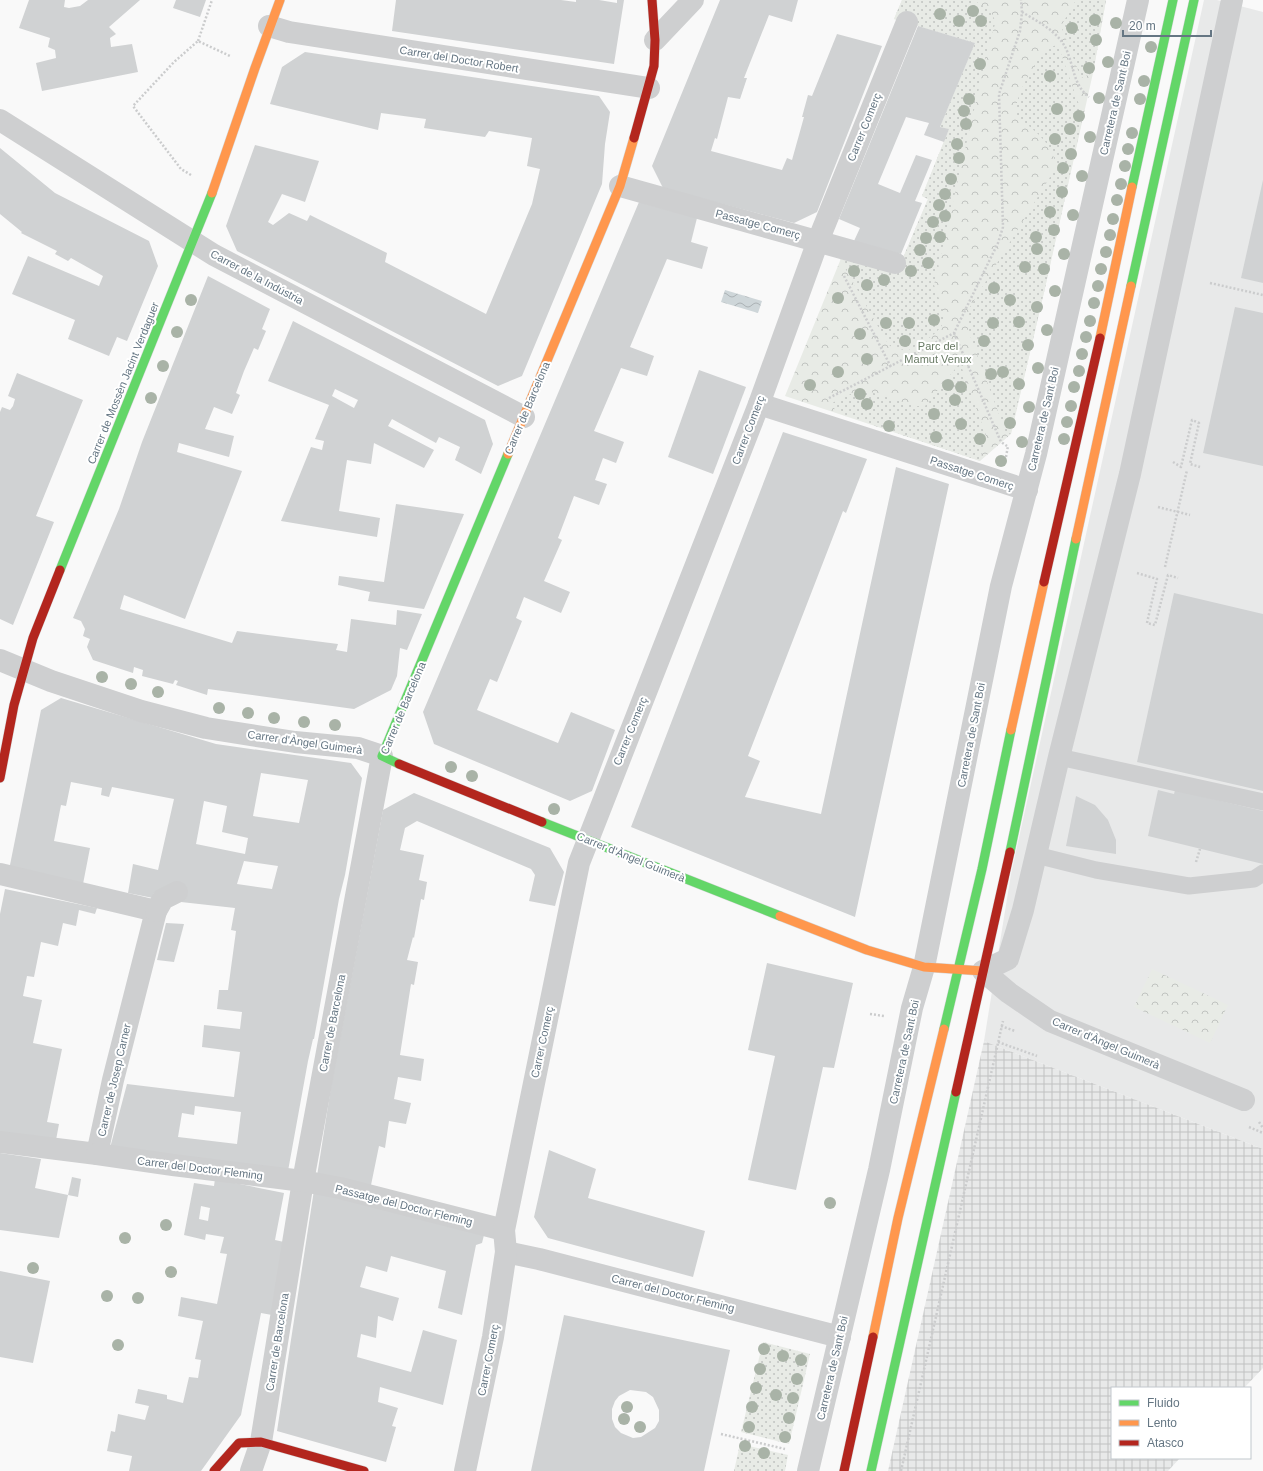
<svg xmlns="http://www.w3.org/2000/svg" width="1263" height="1471" font-family="Arial,sans-serif">
	<defs>
		<pattern id="industrial-grid" width="8" height="8" patternUnits="userSpaceOnUse"><rect width="8" height="8" fill="#e8e9e9"/><path d="M0 4h8M4 0v8" fill="none" stroke="#c0c1c2"/></pattern>
		<pattern id="park-crowns" width="20" height="18" patternUnits="userSpaceOnUse"><rect width="20" height="18" fill="#e8ebe6"/><path d="M2 6a3 3 0 1 1 6 0M12 15a3 3 0 1 1 6 0" fill="none" stroke="#c0c3c0"/></pattern>
		<pattern id="garden-dots" width="8" height="8" patternUnits="userSpaceOnUse"><rect width="8" height="8" fill="#e8ebe6"/><path d="M2 2h.1M6 6h.1" fill="none" stroke="#c0c3c0" stroke-width="1.8" stroke-linecap="round"/></pattern>
		<pattern id="water-waves" width="16" height="10" patternUnits="userSpaceOnUse"><rect width="16" height="10" fill="#ced6d9"/><path d="M0 5q4-4 8 0t8 0" fill="none" stroke="#abb2b5"/></pattern>
	</defs>
	<rect width="100%" height="100%" fill="#f9f9f9"/>
	<polygon fill="#e8e9e9" points="1204,0 1217,0 1263,12 1263,1149 984,1041 1011,874"/>
	<polygon fill="url(#industrial-grid)" points="984,1041 1263,1149 1263,1368 1244,1388 1112,1388 1112,1458 1180,1458 1168,1471 888,1471"/>
	<g fill="url(#park-crowns)">
		<polygon points="902,0 1106,0 1093,73 1045,288 1011,434 980,461 785,396 842,256 897,272 928,199 922,196 949,129 940,127 975,43 894,19"/>
		<polygon points="1152,969 1228,1005 1210,1043 1134,1007"/>
	</g>
	<g fill="url(#garden-dots)">
		<path d="M902 0H974L991 12 994 18 995 24 988 49 934 285 946 318C939 335 923 342 907 351L890 346 885 339 840 259 842 256 897 272 928 199 922 196 949 129 940 127 975 43 894 19Z"/>
		<polygon points="1076,0 1106,0 1093,73 1081,78 1061,26"/>
		<path d="M1058 45 1083 116 1045 288 1011 433 1007 436 968 330 967 319 970 307 1055 169C1057 144 1031 129 1015 114 1017 89 1033 69 1045 48Z"/>
		<polygon points="960,363 986,435 980,461 836,412 832,403 861,389 915,406 925,406"/>
		<polygon points="763,1342 810,1354 789,1444 741,1432"/>
		<polygon points="740,1444 788,1455 785,1471 734,1471"/>
	</g>
	<polygon fill="url(#water-waves)" points="725,290 762,301 758,313 721,302"/>
	<g fill="#d0d2d3" fill-rule="evenodd">
		<polygon points="29,0 65,0 64,7 69,8 80,6 88,0 140,0 109,27 116,34 110,38 111,47 132,44 138,72 42,91 36,63 56,58 55,50 48,47 50,38 19,28"/>
		<polygon points="176,0 206,0 200,17 173,8"/>
		<polygon points="396,0 561,0 576,2 576,0 599,0 617,3 617,0 624,0 614,64 392,31"/>
		<polygon points="720,0 798,0 792,22 769,15 744,78 747,78 740,99 728,97 717,139 715,138 711,151 782,170 787,158 792,160 804,117 802,117 808,95 812,96 837,34 882,46 817,212 794,223 663,188 652,166"/>
		<polygon points="918,26 975,43 940,127 949,129 944,142 924,135 929,123 906,117 878,184 900,193 916,155 932,160 915,201 922,203 901,254 854,241 860,228 839,219"/>
		<polygon points="305,52 599,96 610,112 605,144 602,184 522,376 498,386 237,251 226,226 255,145 319,161 305,202 282,194 268,222 273,225 289,213 307,221 310,215 387,253 385,262 486,314 532,204 540,169 527,166 532,138 489,131 485,137 424,128 426,119 381,113 378,130 270,104 282,67"/>
		<polygon points="0,148 55,193 149,241 158,266 127,341 117,337 109,356 68,339 75,320 12,294 28,256 99,286 103,276 71,258 68,261 55,254 57,251 21,233 22,232 0,214"/>
		<polygon points="1263,180 1263,283 1241,278"/>
		<polygon points="639,202 697,218 691,242 708,247 702,269 667,259 630,347 654,356 647,376 621,368 594,431 624,442 616,463 603,458 595,480 607,484 599,505 574,496 558,538 562,540 544,581 570,592 561,613 524,597 516,618 522,621 497,682 490,679 477,710 558,743 571,712 615,730 592,791 570,801 434,744 423,712"/>
		<polygon points="208,276 270,309 262,329 266,331 258,350 254,348 244,371 236,393 240,395 232,414 214,407 205,429 234,436 229,457 179,443 177,452 242,471 185,619 124,595 120,609 232,643 237,631 338,644 336,650 347,652 351,619 396,625 397,610 422,614 407,650 400,648 397,676 391,690 354,709 208,689 207,695 176,685 178,681 175,680 173,684 142,676 143,670 134,667 133,673 93,660 87,647 90,639 83,636 85,629 81,621 73,618 119,509 142,442"/>
		<polygon points="1235,307 1263,313 1263,466 1203,453"/>
		<path d="M293 321 485 420 493 444 481 474 455 460 460 447 439 437 436 443 392 419 388 426 434 450 424 468 374 443 371 464 347 460 339 511 380 518 377 537 281 521 311 447 322 450 324 441 315 439 329 405 268 381ZM335 389 358 400 354 408 332 396Z"/>
		<polygon points="699,370 746,387 713,474 668,457"/>
		<polygon points="17,373 83,400 36,516 54,522 13,625 0,619 0,412 2,407 10,410 13,406 15,399 8,396"/>
		<polygon points="783,432 867,459 846,513 843,511 748,756 760,761 745,797 821,814 896,467 949,484 855,917 631,827"/>
		<polygon points="396,504 464,514 424,609 368,601 370,592 338,585 339,576 384,582"/>
		<polygon points="1174,593 1263,614 1263,791 1137,762"/>
		<path d="M61 698 216 744 351 763 362 778 345 875 339 899 314 1039H313L308 1061 288 1171 110 1148 127 1084 234 1097 240 1052 202 1047 204 1025 240 1029 242 1012 217 1009 219 990H228L236 931 231 930 235 908 181 902 186 887 154 893 153 898 128 893 133 864 158 870 174 799 112 787 109 797 101 795 102 788 71 782 66 806 61 805 54 841 90 848 83 884 9 870 41 710ZM261 773 308 780 299 823 253 816ZM204 801 227 806 222 832 248 838 245 854 196 844ZM244 861 278 866 272 889 237 884ZM195 1106 241 1112 237 1144 178 1137 182 1113 194 1115Z"/>
		<polygon points="1158,790 1174,794 1175,790 1263,811 1263,864 1148,836"/>
		<polygon points="414,793 550,848 564,872 555,906 529,901 535,875 531,869 417,821 405,828 400,850 424,855 419,880 427,882 424,900 421,899 414,938 413,937 407,960 418,962 414,985 411,984 400,1055 424,1059 421,1081 398,1077 394,1099 411,1103 406,1124 389,1121 385,1148 379,1146 370,1190 317,1176 331,1087 383,810"/>
		<polygon points="1076,796 1095,805 1108,820 1116,840 1116,854 1066,846"/>
		<polygon points="5,889 97,908 95,914 79,910 76,926 63,923 58,946 41,942 34,977 27,976 23,996 42,1000 33,1043 62,1049 47,1122 59,1124 56,1140 0,1132 0,914"/>
		<polygon points="166,923 184,924 174,962 157,960"/>
		<polygon points="767,963 853,983 834,1068 823,1067 796,1190 748,1180 775,1056 748,1050"/>
		<polygon points="549,1150 596,1169 588,1198 705,1231 693,1277 548,1238 534,1217"/>
		<polygon points="0,1153 41,1159 35,1188 68,1195 59,1238 0,1230"/>
		<polygon points="72,1177 81,1179 78,1197 68,1195"/>
		<path d="M215 1179 284 1193 275 1240 284 1242 272 1315 261 1313 241 1415 201 1471H129L132 1456 107 1451 111 1431 115 1432 118 1414 145 1420 149 1406 135 1403 138 1389 167 1395V1399L183 1403 189 1377 198 1378 201 1360 195 1359 203 1321 178 1316 181 1297 217 1304 227 1254 220 1253 224 1237 206 1234 205 1240 184 1235 194 1183 214 1186ZM201 1206 210 1208 208 1221 199 1219Z"/>
		<polygon points="314,1190 484,1235 482,1243 476,1245 462,1315 438,1308 446,1271 391,1256 387,1272 366,1266 360,1287 399,1298 393,1321 378,1316 376,1338 361,1334 357,1357 411,1372 423,1330 457,1340 443,1405 380,1387 378,1402 398,1408 392,1426 396,1427 386,1462 277,1431"/>
		<polygon points="0,1271 50,1281 33,1363 0,1357"/>
		<path d="M564 1315 730 1350 704 1471H531ZM630 1390 646 1392 653 1397 659 1410V1421L655 1428 641 1437 633 1438 621 1433 615 1427 612 1419V1409L615 1401 619 1396Z"/>
	</g>
	<g fill="none" stroke-linecap="round" stroke-linejoin="round">
		<defs>
			<g id="fast">
				<polyline points="1132,187 1173,0"/>
				<polyline points="1131,286 1194,0"/>
				<polyline points="60,570 212,193"/>
				<polyline points="399,764 382,756 508,454"/>
				<polyline points="542,822 780,916"/>
				<polyline points="1010,852 1076,539"/>
				<polyline points="944,1029 982,869 1011,730"/>
				<polyline points="871,1471 956,1092"/>
			</g>
			<g id="slow">
				<polyline points="212,193 255,68 280,0"/>
				<polyline points="1100,338 1132,187"/>
				<polyline points="508,454 620,186 634,138"/>
				<polyline points="1076,539 1131,286"/>
				<polyline points="1011,730 1044,582"/>
				<polyline points="780,916 867,950 924,967 983,971"/>
				<polyline points="873,1337 898,1218 944,1029"/>
			</g>
			<g id="jam">
				<polyline points="634,138 654,66 655,40 652,0"/>
				<polyline points="1044,582 1100,338"/>
				<polyline points="399,764 542,822"/>
				<polyline points="0,778 14,705 33,638 60,570"/>
				<polyline points="956,1092 1010,852"/>
				<polyline points="214,1471 239,1443 261,1442 364,1471"/>
				<polyline points="844,1471 873,1337"/>
			</g>
		</defs>
		<use href="#fast" stroke="#d5d6d7" stroke-width="10"/>
		<use href="#slow" stroke="#d5d6d7" stroke-width="10"/>
		<use href="#jam" stroke="#d5d6d7" stroke-width="10"/>
		<g stroke="#cbcccd" stroke-width="2.5" stroke-dasharray="2 2" stroke-linecap="butt">
			<path d="M1022 12C1035 20 1053 29 1062 42 1074 58 1071 84 1089 97"/>
			<polyline points="198,41 212,0"/>
			<polyline points="191,175 181,169 133,106 174,62 198,41 230,56"/>
			<polyline points="844,276 891,367"/>
			<polyline points="1210,283 1263,295"/>
			<polyline points="954,333 1001,442 1007,446"/>
			<polyline points="829,398 954,333 998,243 1003,227 999,94 1020,31 1022,12 1021,0"/>
			<polyline points="1006,457 1008,446"/>
			<polyline points="1173,462 1181,467 1192,420 1199,423 1190,464 1200,467"/>
			<polyline points="1158,507 1190,515"/>
			<polyline points="1165,567 1187,470"/>
			<polyline points="1137,573 1157,579 1147,623 1155,625 1168,575 1178,578"/>
			<polyline points="1196,862 1200,849"/>
			<polyline points="870,1014 884,1016"/>
			<polyline points="1001,1026 1015,1031"/>
			<polyline points="998,1042 1037,1056"/>
			<polyline points="1259,1122 1263,1128"/>
			<polyline points="1249,1127 1263,1133"/>
			<polyline points="721,1434 785,1449"/>
			<polyline points="901,1471 1003,1021"/>
		</g>
		<g stroke="#cecfd0" stroke-width="17">
			<polyline points="1059,757 1263,802"/>
			<polyline points="1036,855 1096,870 1189,886 1254,879 1263,873"/>
		</g>
		<g stroke="#cecfd0" stroke-width="22">
			<polyline points="1232,0 1130,474 1059,757 1023,910 1008,959 983,971 1009,993 1050,1021 1244,1100"/>
			<polyline points="269,26 289,32 649,88"/>
			<polyline points="655,40 693,0"/>
			<polyline points="0,120 214,255 524,417"/>
			<polyline points="620,186 895,263"/>
			<polyline points="759,404 1027,490"/>
			<polyline points="0,660 51,681 141,711 206,728 295,742 358,748 382,756 303,1181 261,1442 251,1471"/>
			<polyline points="0,874 156,911 113,1080 97,1154 0,1142"/>
			<polyline points="156,911 163,899 177,892"/>
			<polyline points="97,1154 173,1165 303,1181 340,1188 504,1230"/>
			<polyline points="506,1252 539,1259 840,1337"/>
			<polyline points="465,1471 493,1337 506,1252 504,1230 579,863 759,404 818,241 907,22"/>
			<polyline points="808,1471 879,1170 912,1008 924,967 1001,586 1036,454 1138,0"/>
		</g>
		<use href="#fast" stroke="#63d668" stroke-width="9"/>
		<use href="#slow" stroke="#ff974d" stroke-width="9"/>
		<use href="#jam" stroke="#b3261e" stroke-width="9"/>
	</g>
	<g fill="#a9b3a7">
		<circle cx="973" cy="11" r="6"/>
		<circle cx="940" cy="14" r="6"/>
		<circle cx="1095" cy="20" r="6"/>
		<circle cx="959" cy="21" r="6"/>
		<circle cx="981" cy="21" r="6"/>
		<circle cx="1116" cy="23" r="6"/>
		<circle cx="1072" cy="28" r="6"/>
		<circle cx="1096" cy="40" r="6"/>
		<circle cx="1151" cy="47" r="6"/>
		<circle cx="1108" cy="62" r="6"/>
		<circle cx="980" cy="64" r="6"/>
		<circle cx="1089" cy="68" r="6"/>
		<circle cx="1050" cy="76" r="6"/>
		<circle cx="1144" cy="81" r="6"/>
		<circle cx="1099" cy="98" r="6"/>
		<circle cx="969" cy="99" r="6"/>
		<circle cx="1140" cy="99" r="6"/>
		<circle cx="1057" cy="109" r="6"/>
		<circle cx="964" cy="111" r="6"/>
		<circle cx="1079" cy="116" r="6"/>
		<circle cx="966" cy="124" r="6"/>
		<circle cx="1070" cy="129" r="6"/>
		<circle cx="1132" cy="133" r="6"/>
		<circle cx="1090" cy="137" r="6"/>
		<circle cx="1055" cy="139" r="6"/>
		<circle cx="957" cy="144" r="6"/>
		<circle cx="1128" cy="149" r="6"/>
		<circle cx="1071" cy="154" r="6"/>
		<circle cx="959" cy="158" r="6"/>
		<circle cx="1125" cy="166" r="6"/>
		<circle cx="1063" cy="168" r="6"/>
		<circle cx="1082" cy="176" r="6"/>
		<circle cx="951" cy="179" r="6"/>
		<circle cx="1121" cy="184" r="6"/>
		<circle cx="1062" cy="192" r="6"/>
		<circle cx="945" cy="194" r="6"/>
		<circle cx="1117" cy="200" r="6"/>
		<circle cx="939" cy="205" r="6"/>
		<circle cx="1050" cy="212" r="6"/>
		<circle cx="1073" cy="215" r="6"/>
		<circle cx="945" cy="216" r="6"/>
		<circle cx="1113" cy="219" r="6"/>
		<circle cx="933" cy="222" r="6"/>
		<circle cx="1054" cy="230" r="6"/>
		<circle cx="1110" cy="235" r="6"/>
		<circle cx="940" cy="237" r="6"/>
		<circle cx="1036" cy="237" r="6"/>
		<circle cx="926" cy="238" r="6"/>
		<circle cx="1037" cy="249" r="6"/>
		<circle cx="920" cy="250" r="6"/>
		<circle cx="1106" cy="252" r="6"/>
		<circle cx="1064" cy="254" r="6"/>
		<circle cx="928" cy="263" r="6"/>
		<circle cx="1025" cy="267" r="6"/>
		<circle cx="1044" cy="269" r="6"/>
		<circle cx="1101" cy="269" r="6"/>
		<circle cx="854" cy="271" r="6"/>
		<circle cx="911" cy="271" r="6"/>
		<circle cx="884" cy="280" r="6"/>
		<circle cx="867" cy="285" r="6"/>
		<circle cx="1098" cy="286" r="6"/>
		<circle cx="994" cy="288" r="6"/>
		<circle cx="1055" cy="291" r="6"/>
		<circle cx="838" cy="298" r="6"/>
		<circle cx="191" cy="300" r="6"/>
		<circle cx="1010" cy="300" r="6"/>
		<circle cx="1094" cy="303" r="6"/>
		<circle cx="1037" cy="307" r="6"/>
		<circle cx="934" cy="320" r="6"/>
		<circle cx="1090" cy="321" r="6"/>
		<circle cx="1019" cy="322" r="6"/>
		<circle cx="886" cy="323" r="6"/>
		<circle cx="909" cy="323" r="6"/>
		<circle cx="993" cy="323" r="6"/>
		<circle cx="1047" cy="330" r="6"/>
		<circle cx="177" cy="332" r="6"/>
		<circle cx="860" cy="334" r="6"/>
		<circle cx="1086" cy="337" r="6"/>
		<circle cx="905" cy="341" r="6"/>
		<circle cx="984" cy="341" r="6"/>
		<circle cx="1028" cy="345" r="6"/>
		<circle cx="1082" cy="354" r="6"/>
		<circle cx="867" cy="359" r="6"/>
		<circle cx="163" cy="366" r="6"/>
		<circle cx="1038" cy="368" r="6"/>
		<circle cx="1079" cy="371" r="6"/>
		<circle cx="838" cy="372" r="6"/>
		<circle cx="1003" cy="372" r="6"/>
		<circle cx="991" cy="374" r="6"/>
		<circle cx="1019" cy="384" r="6"/>
		<circle cx="810" cy="385" r="6"/>
		<circle cx="948" cy="385" r="6"/>
		<circle cx="961" cy="387" r="6"/>
		<circle cx="1074" cy="387" r="6"/>
		<circle cx="860" cy="394" r="6"/>
		<circle cx="151" cy="398" r="6"/>
		<circle cx="955" cy="400" r="6"/>
		<circle cx="867" cy="404" r="6"/>
		<circle cx="1071" cy="406" r="6"/>
		<circle cx="1029" cy="407" r="6"/>
		<circle cx="934" cy="414" r="6"/>
		<circle cx="1067" cy="422" r="6"/>
		<circle cx="1010" cy="423" r="6"/>
		<circle cx="961" cy="424" r="6"/>
		<circle cx="889" cy="426" r="6"/>
		<circle cx="936" cy="437" r="6"/>
		<circle cx="980" cy="439" r="6"/>
		<circle cx="1064" cy="439" r="6"/>
		<circle cx="1022" cy="442" r="6"/>
		<circle cx="1001" cy="461" r="6"/>
		<circle cx="102" cy="677" r="6"/>
		<circle cx="131" cy="684" r="6"/>
		<circle cx="158" cy="692" r="6"/>
		<circle cx="219" cy="708" r="6"/>
		<circle cx="248" cy="713" r="6"/>
		<circle cx="274" cy="718" r="6"/>
		<circle cx="304" cy="722" r="6"/>
		<circle cx="335" cy="725" r="6"/>
		<circle cx="451" cy="767" r="6"/>
		<circle cx="472" cy="776" r="6"/>
		<circle cx="554" cy="809" r="6"/>
		<circle cx="830" cy="1203" r="6"/>
		<circle cx="166" cy="1225" r="6"/>
		<circle cx="125" cy="1238" r="6"/>
		<circle cx="33" cy="1268" r="6"/>
		<circle cx="171" cy="1272" r="6"/>
		<circle cx="107" cy="1296" r="6"/>
		<circle cx="138" cy="1298" r="6"/>
		<circle cx="118" cy="1345" r="6"/>
		<circle cx="764" cy="1349" r="6"/>
		<circle cx="783" cy="1356" r="6"/>
		<circle cx="801" cy="1360" r="6"/>
		<circle cx="760" cy="1369" r="6"/>
		<circle cx="797" cy="1379" r="6"/>
		<circle cx="756" cy="1388" r="6"/>
		<circle cx="776" cy="1395" r="6"/>
		<circle cx="793" cy="1398" r="6"/>
		<circle cx="627" cy="1407" r="6"/>
		<circle cx="752" cy="1407" r="6"/>
		<circle cx="789" cy="1418" r="6"/>
		<circle cx="624" cy="1419" r="6"/>
		<circle cx="640" cy="1427" r="6"/>
		<circle cx="749" cy="1427" r="6"/>
		<circle cx="785" cy="1437" r="6"/>
		<circle cx="745" cy="1446" r="6"/>
		<circle cx="764" cy="1453" r="6"/>
	</g>
	<g text-anchor="middle" stroke-width="4" stroke-linejoin="round" paint-order="stroke">
		<g font-size="11" fill="#657683" stroke="#fff">
			<text transform="translate(459 59) rotate(9)" y="4">Carrer del Doctor Robert</text>
			<text transform="translate(1115 103) rotate(-77)" y="4">Carretera de Sant Boi</text>
			<text transform="translate(864 127) rotate(-68)" y="4">Carrer Comerç</text>
			<text transform="translate(758 224) rotate(15)" y="4">Passatge Comerç</text>
			<text transform="translate(257 277) rotate(28)" y="4">Carrer de la Indústria</text>
			<text transform="translate(123 383) rotate(-68)" y="4">Carrer de Mossèn Jacint Verdaguer</text>
			<text transform="translate(527 408) rotate(-67)" y="4">Carrer de Barcelona</text>
			<text transform="translate(1043 419) rotate(-77)" y="4">Carretera de Sant Boi</text>
			<text transform="translate(748 430) rotate(-69)" y="4">Carrer Comerç</text>
			<text transform="translate(972 473) rotate(18)" y="4">Passatge Comerç</text>
			<text transform="translate(403 708) rotate(-67)" y="4">Carrer de Barcelona</text>
			<text transform="translate(630 731) rotate(-68)" y="4">Carrer Comerç</text>
			<text transform="translate(971 735) rotate(-79)" y="4">Carretera de Sant Boi</text>
			<text transform="translate(305 742) rotate(8)" y="4">Carrer d'Àngel Guimerà</text>
			<text transform="translate(631 857) rotate(22)" y="4">Carrer d'Àngel Guimerà</text>
			<text transform="translate(332 1023) rotate(-79)" y="4">Carrer de Barcelona</text>
			<text transform="translate(542 1042) rotate(-78)" y="4">Carrer Comerç</text>
			<text transform="translate(1106 1043) rotate(23)" y="4">Carrer d'Àngel Guimerà</text>
			<text transform="translate(904 1052) rotate(-78)" y="4">Carretera de Sant Boi</text>
			<text transform="translate(114 1080) rotate(-77)" y="4">Carrer de Josep Carner</text>
			<text transform="translate(200 1168) rotate(7)" y="4">Carrer del Doctor Fleming</text>
			<text transform="translate(404 1205) rotate(14)" y="4">Passatge del Doctor Fleming</text>
			<text transform="translate(673 1293) rotate(14)" y="4">Carrer del Doctor Fleming</text>
			<text transform="translate(277 1342) rotate(-81)" y="4">Carrer de Barcelona</text>
			<text transform="translate(488 1360) rotate(-79)" y="4">Carrer Comerç</text>
			<text transform="translate(832 1368) rotate(-77)" y="4">Carretera de Sant Boi</text>
		</g>
		<g font-size="11" fill="#687a64" stroke="#fff">
			<text x="938" y="350">Parc del<tspan x="938" dy="13">Mamut Venux</tspan></text>
		</g>
	</g>
	<rect x="1111" y="1387" width="140" height="72" fill="#ffffff" stroke="#c1c8cd"/>
	<rect x="1119" y="1400" width="20" height="6" fill="#63d668" stroke="#c1c8cd"/>
	<text x="1147" y="1407" font-size="12" fill="#657683">Fluido</text>
	<rect x="1119" y="1420" width="20" height="6" fill="#ff974d" stroke="#c1c8cd"/>
	<text x="1147" y="1427" font-size="12" fill="#657683">Lento</text>
	<rect x="1119" y="1440" width="20" height="6" fill="#b3261e" stroke="#c1c8cd"/>
	<text x="1147" y="1447" font-size="12" fill="#657683">Atasco</text>
	<path d="M1123 30v6h88v-6" fill="none" stroke="#657683" stroke-width="2"/>
	<text x="1129" y="30" font-size="12" fill="#657683" stroke="#ffffff" stroke-width="3" paint-order="stroke">20 m</text>
</svg>
